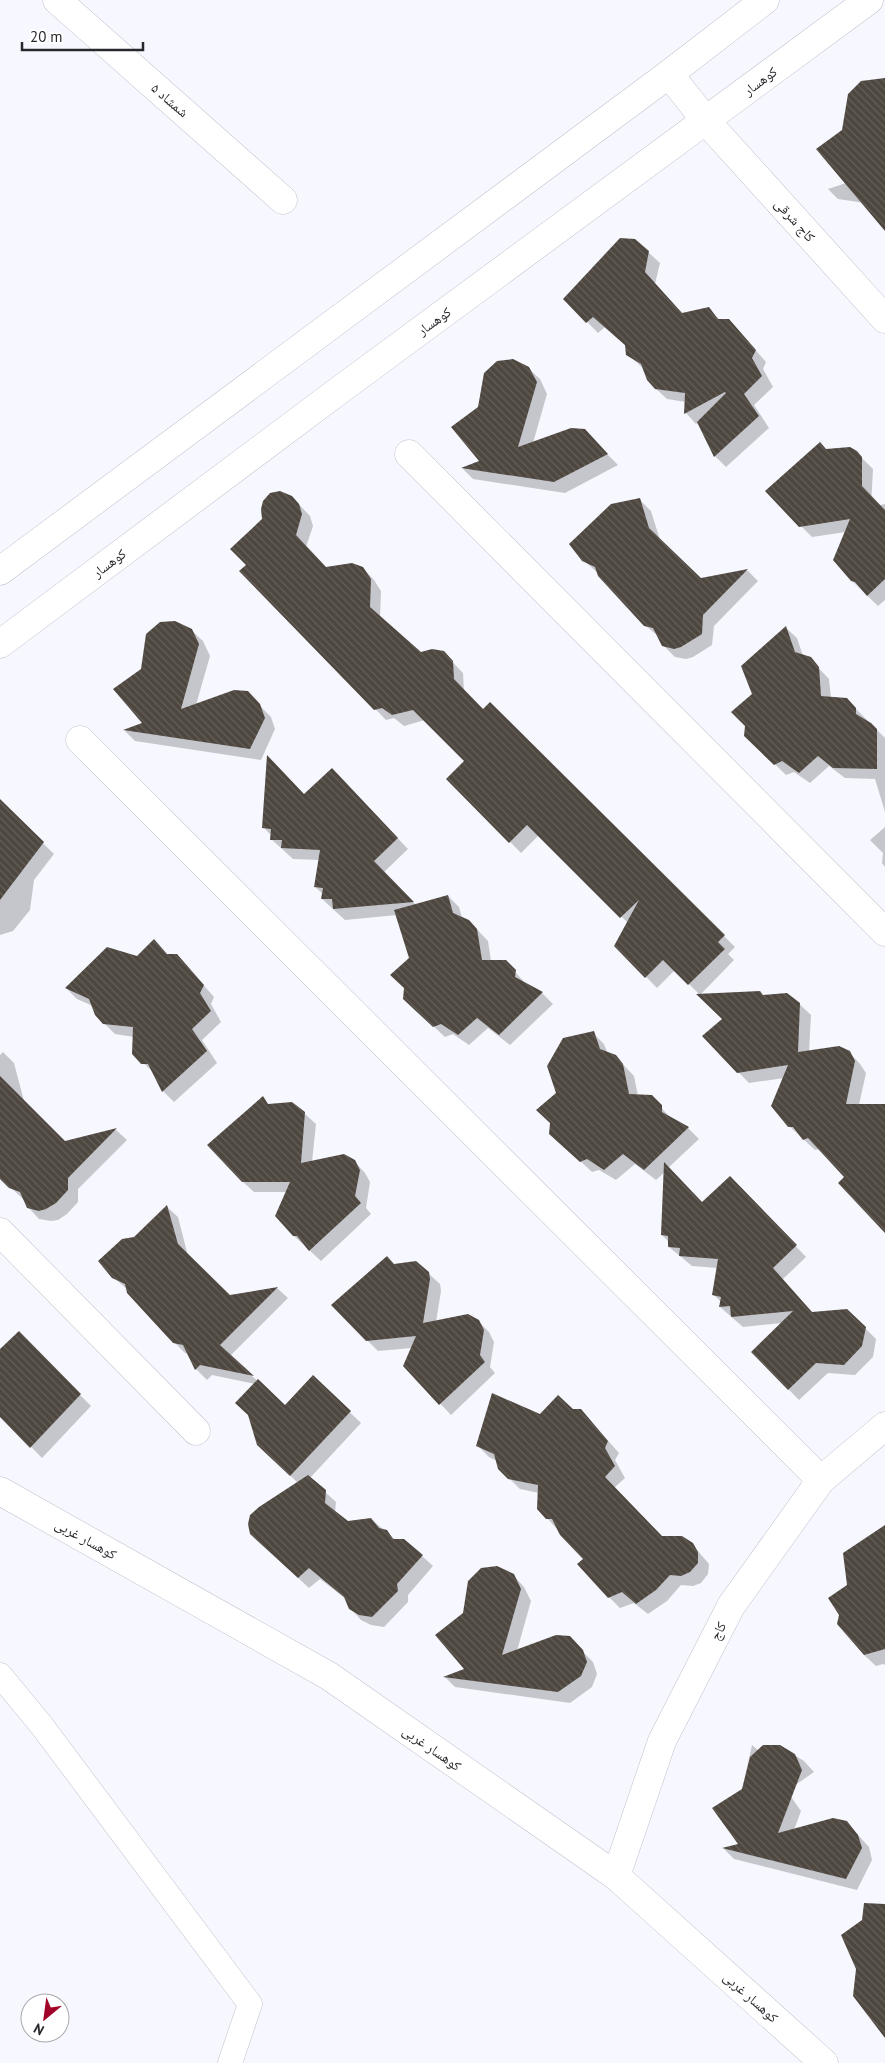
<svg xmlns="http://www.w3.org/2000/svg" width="885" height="2063" font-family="'PT Sans','Noto Naskh Arabic',sans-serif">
	<defs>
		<pattern id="building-back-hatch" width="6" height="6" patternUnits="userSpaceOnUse" patternTransform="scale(1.25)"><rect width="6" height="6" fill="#4e473f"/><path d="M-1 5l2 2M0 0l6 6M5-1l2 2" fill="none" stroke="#645f59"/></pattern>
	</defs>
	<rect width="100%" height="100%" fill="#f7f8ff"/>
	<g fill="#0003">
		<polygon points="885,85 885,206 838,199 828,189 846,183 844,130"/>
		<polygon points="648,252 660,263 655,284 683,314 708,309 720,320 729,320 766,362 763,369 773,387 754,405 769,428 726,467 715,456 698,423 696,424 686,413 686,402 667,399 655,388 644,369 627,354 626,346 605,327 598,333 565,299"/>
		<polygon points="528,368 540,379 547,394 533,443 584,431 618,465 565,493 473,479 463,469 481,462"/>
		<polygon points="826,450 862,458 873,469 871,507 885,504 885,600 878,606 852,581 846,532 812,537 766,491"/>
		<polygon points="292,497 310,516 313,526 306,547 326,568 363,568 374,580 381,591 380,618 421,653 443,652 463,673 464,692 627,839 735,947 728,954 734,960 700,995 764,996 787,994 793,998 811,1015 809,1052 849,1052 860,1064 866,1073 859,1105 885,1105 885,1231 846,1177 820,1149 815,1150 789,1126 784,1078 749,1083 704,1037 724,1019 675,970 657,988 615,945 628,923 539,835 521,853 448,779 466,761 425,720 404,726 394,718 386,720 241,571 247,565"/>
		<polygon points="640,500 651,511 660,540 700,579 748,571 758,581 714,626 712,645 693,657 686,659 675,657 663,645 659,637 645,625 598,573 583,560"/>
		<polygon points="786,628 797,638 803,656 810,659 829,679 831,698 846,699 885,738 885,812 875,779 845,778 829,766 810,783 794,772 786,775 745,735 753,695"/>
		<polygon points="191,630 203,641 210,656 196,705 247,693 271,717 275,729 261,760 135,741 125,731 144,724 142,670"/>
		<polygon points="343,781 408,849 384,872 416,905 448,896 459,907 462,918 469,921 488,941 491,961 505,961 526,984 542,993 553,1004 510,1045 488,1028 469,1045 453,1034 445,1037 415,1009 411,958 397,915 345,920 322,899 323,894 315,887 320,860 293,859 271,839 271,835 263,827 304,796"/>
		<polygon points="0,801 54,854 34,880 30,910 13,931 0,935"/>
		<polygon points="885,827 885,867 882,863 883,853 870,840"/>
		<polygon points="177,955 214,997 211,1004 221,1022 202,1040 217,1063 174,1102 163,1091 155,1074 134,1054 134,1037 115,1034 104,1023 93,1006 77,999 66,988 137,958"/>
		<polygon points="593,1033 604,1044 608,1054 615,1056 634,1076 638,1096 652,1097 672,1120 688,1128 699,1139 668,1168 702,1204 741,1188 806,1257 782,1280 813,1313 865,1328 876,1339 873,1357 855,1375 828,1373 799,1400 752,1352 782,1323 743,1327 720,1307 721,1302 713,1294 718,1268 692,1266 669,1247 669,1242 662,1235 665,1172 656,1180 635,1164 616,1180 599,1170 592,1172 562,1144 557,1094"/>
		<polygon points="3,1052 14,1063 24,1101 65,1142 116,1130 127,1140 78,1189 78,1202 67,1214 58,1220 51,1221 39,1219 28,1207 24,1200 0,1177 0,1055"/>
		<polygon points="262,1098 269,1105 304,1113 316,1124 312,1162 354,1161 365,1173 370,1182 366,1208 371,1214 321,1261 294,1236 287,1192 254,1192 242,1181"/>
		<polygon points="167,1207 178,1217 188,1256 230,1296 277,1288 288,1298 230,1356 285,1406 313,1377 361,1423 310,1478 336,1502 335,1513 348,1523 371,1519 396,1540 422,1556 433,1566 408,1595 408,1602 384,1627 371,1625 361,1620 350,1608 346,1599 320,1579 309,1588 251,1534 298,1483 270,1456 255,1384 212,1375 207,1380 196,1369 189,1354 185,1353 174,1342 128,1290 113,1277 135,1238"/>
		<polygon points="395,1265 428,1273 440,1284 441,1291 436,1322 478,1321 489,1332 494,1342 490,1367 495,1373 451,1415 405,1366 412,1348 378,1351 367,1340"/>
		<polygon points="19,1333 91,1406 42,1458 0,1415 0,1351"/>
		<polygon points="581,1410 619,1453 615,1460 625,1478 614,1488 662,1538 692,1544 709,1564 708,1574 701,1583 693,1586 681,1585 667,1601 648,1614 634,1603 620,1608 609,1597 584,1559 547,1518 539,1493 520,1489 509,1478 497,1461 489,1457 478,1446 540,1415"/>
		<polygon points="885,1526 885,1665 883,1664 876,1666 864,1655 848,1585"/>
		<polygon points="513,1575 524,1587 531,1601 517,1651 569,1638 593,1662 597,1674 592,1687 570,1703 455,1687 445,1677 466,1670"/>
		<polygon points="752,1745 759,1751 780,1746 804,1761 814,1772 787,1791 801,1811 794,1830 846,1822 869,1847 872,1860 857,1890 734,1859 724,1849 740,1844 742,1790"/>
	</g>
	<g fill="url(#building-back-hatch)">
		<polygon points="885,78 885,231 816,149 842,130 848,94 861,81"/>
		<polygon points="620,238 635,239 649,251 645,272 682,313 709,307 718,319 729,319 756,350 752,358 762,376 744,394 759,416 714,457 697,422 726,393 725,392 684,414 685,393 655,389 647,380 641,364 626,355 625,345 593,317 586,323 563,299"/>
		<polygon points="513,359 529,367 537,382 518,447 571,428 585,429 608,454 554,482 461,468 479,461 451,427 478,407 484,373 497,361"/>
		<polygon points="820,442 826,449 850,447 857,451 862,457 862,486 885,510 885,579 867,596 855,582 851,581 833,560 850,519 799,527 765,491"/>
		<polygon points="280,491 292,496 299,504 302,514 296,535 326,567 352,563 363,567 371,579 370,607 421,652 432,649 444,651 453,661 454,679 483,709 490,702 725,935 718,942 725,949 688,985 663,960 645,978 614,946 639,900 620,918 527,825 509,843 446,779 464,761 413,710 392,715 382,708 374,710 239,571 246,565 230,549 262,519 261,509 263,501 270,493"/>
		<polygon points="640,498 649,528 701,578 748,569 703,615 702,634 681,647 674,649 662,646 653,628 644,626 598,576 595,567 582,561 569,544 611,504"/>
		<polygon points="175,621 192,629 199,644 181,709 234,690 248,691 260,704 265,718 250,749 123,730 142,723 113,689 141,669 146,634 160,622"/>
		<polygon points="786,626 795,652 811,657 819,667 821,696 847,698 856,708 856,714 871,723 877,729 877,769 833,768 818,756 799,773 782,761 774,765 744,736 745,726 731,712 752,694 741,666"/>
		<polygon points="267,755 304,794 332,768 398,838 374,861 414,902 333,909 332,899 321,899 323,888 314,887 320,850 281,848 282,840 270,840 271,829 262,828"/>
		<polygon points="0,799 44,842 0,900"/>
		<polygon points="448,895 453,913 469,920 477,929 482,960 506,960 516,970 515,977 543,992 499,1035 477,1018 458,1035 441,1024 433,1027 403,999 404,988 390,975 409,958 394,910"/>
		<polygon points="154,939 167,954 177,954 204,985 200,993 211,1011 192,1029 207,1051 162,1092 148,1064 141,1064 132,1054 133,1027 103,1024 95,1015 89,999 65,988 107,947 137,956"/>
		<polygon points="760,991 763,995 787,993 800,1003 798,1052 839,1046 850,1051 855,1061 846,1104 885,1104 885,1233 838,1183 844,1177 808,1138 803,1140 793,1127 788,1127 771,1106 788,1065 737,1073 702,1036 722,1019 696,994"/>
		<polygon points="594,1031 600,1049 616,1055 623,1064 629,1094 652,1095 662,1105 662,1112 689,1127 644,1170 623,1154 604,1170 587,1159 580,1162 549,1134 550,1123 536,1110 556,1093 547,1066 563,1038"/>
		<polygon points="0,1076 65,1141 117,1128 68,1178 68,1190 56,1203 46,1209 39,1211 27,1208 20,1192 9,1188 0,1179"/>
		<polygon points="263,1096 268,1104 292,1102 305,1112 301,1163 344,1154 355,1160 360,1170 355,1196 361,1203 309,1251 297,1236 293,1236 275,1216 290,1182 242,1182 207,1145"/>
		<polygon points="664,1162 702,1202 730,1176 797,1245 773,1268 812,1312 847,1309 866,1327 862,1346 844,1365 816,1363 788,1390 751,1352 793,1311 731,1317 730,1306 719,1307 721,1297 712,1295 718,1259 679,1256 680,1248 668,1247 668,1236 661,1235"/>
		<polygon points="167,1205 178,1244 230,1295 278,1287 220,1345 254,1376 200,1365 195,1370 183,1345 173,1343 127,1293 125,1284 112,1278 98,1261 122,1239 134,1237"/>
		<polygon points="387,1256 394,1264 416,1261 429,1272 430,1279 423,1323 468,1314 479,1320 484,1330 480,1355 485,1362 439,1405 403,1366 416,1336 366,1341 331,1305"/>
		<polygon points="19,1331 81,1394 30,1448 0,1417 0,1349"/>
		<polygon points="313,1375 351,1411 290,1476 257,1445 248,1415 235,1403 258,1379 285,1405"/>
		<polygon points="492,1393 540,1414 558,1395 573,1409 581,1409 608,1441 605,1448 615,1466 605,1477 662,1536 682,1536 693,1543 698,1552 698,1563 690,1572 681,1576 670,1575 656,1590 636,1604 622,1592 608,1598 577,1564 583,1559 560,1535 552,1519 546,1519 537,1509 538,1485 508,1479 498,1469 494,1454 476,1446"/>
		<polygon points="308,1475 326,1490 325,1503 348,1521 371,1518 379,1528 387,1530 393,1539 404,1539 423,1555 397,1584 398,1591 372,1617 359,1615 349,1609 344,1597 309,1568 298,1578 250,1534 248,1524 250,1515 259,1507"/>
		<polygon points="885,1525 885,1649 864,1655 837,1624 839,1615 828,1598 847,1585 843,1553"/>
		<polygon points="497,1566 514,1574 521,1589 502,1655 556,1635 570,1636 583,1650 587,1662 581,1676 558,1692 443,1677 464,1669 435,1635 463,1613 468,1581 481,1568"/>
		<polygon points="763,1745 780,1745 795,1754 802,1770 778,1833 833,1818 847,1821 858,1835 862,1848 846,1879 722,1848 738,1844 712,1808 742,1789 750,1757"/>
		<polygon points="864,1903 885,1904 885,2038 853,1996 856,1969 841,1935 862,1920"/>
	</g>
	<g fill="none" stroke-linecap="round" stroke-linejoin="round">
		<defs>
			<polyline id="service" points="0,1675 42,1726 250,2004 230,2063"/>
			<g id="minor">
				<polyline points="57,0 283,200"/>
				<polyline points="669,74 706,121 885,319"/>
				<polyline points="409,454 885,932"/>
				<polyline points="80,740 821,1480"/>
				<polyline points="0,1232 196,1431"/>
				<polyline points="616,1876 662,1741 731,1606 821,1480 885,1426"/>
			</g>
			<g id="tertiary">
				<polyline points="0,571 669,74 765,0"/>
				<polyline points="0,644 341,389 869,0"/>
				<polyline points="0,1491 329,1676 616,1876 824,2063"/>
			</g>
		</defs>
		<use href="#service" stroke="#c0c2cd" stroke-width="25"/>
		<use href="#minor" stroke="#c0c2cd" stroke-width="29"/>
		<use href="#tertiary" stroke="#c0c2cd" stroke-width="29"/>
		<use href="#service" stroke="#fff" stroke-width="24"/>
		<use href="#minor" stroke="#fff" stroke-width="28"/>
		<use href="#tertiary" stroke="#fff" stroke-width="28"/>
	</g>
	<g text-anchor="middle" stroke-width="5" stroke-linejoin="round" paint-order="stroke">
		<g font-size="14" fill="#27282c" stroke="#fff">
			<text transform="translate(760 81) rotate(-37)" y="5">کوهسار</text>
			<text transform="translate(170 100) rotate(41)" y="5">شمشاد ۵</text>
			<text transform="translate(795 220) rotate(48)" y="5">کاج شرقی</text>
			<text transform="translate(434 321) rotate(-36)" y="5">کوهسار</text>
			<text transform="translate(109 563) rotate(-37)" y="5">کوهسار</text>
			<text transform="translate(86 1539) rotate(29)" y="5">کوهسار غربی</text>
			<text transform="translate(718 1631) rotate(-63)" y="5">کاج</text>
			<text transform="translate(432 1748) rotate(35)" y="5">کوهسار غربی</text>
			<text transform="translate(751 1997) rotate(42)" y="5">کوهسار غربی</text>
		</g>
	</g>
	<g transform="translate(45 2018) rotate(209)"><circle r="24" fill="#ffffff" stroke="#a9a9ab"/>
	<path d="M0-4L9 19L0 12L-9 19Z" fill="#a20328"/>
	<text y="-8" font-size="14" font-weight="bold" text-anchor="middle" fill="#27282c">N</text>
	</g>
	<path d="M22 42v8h121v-8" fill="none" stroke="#27282c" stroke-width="2.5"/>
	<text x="30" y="42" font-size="15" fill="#27282c" stroke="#ffffff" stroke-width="4" paint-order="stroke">20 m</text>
</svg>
